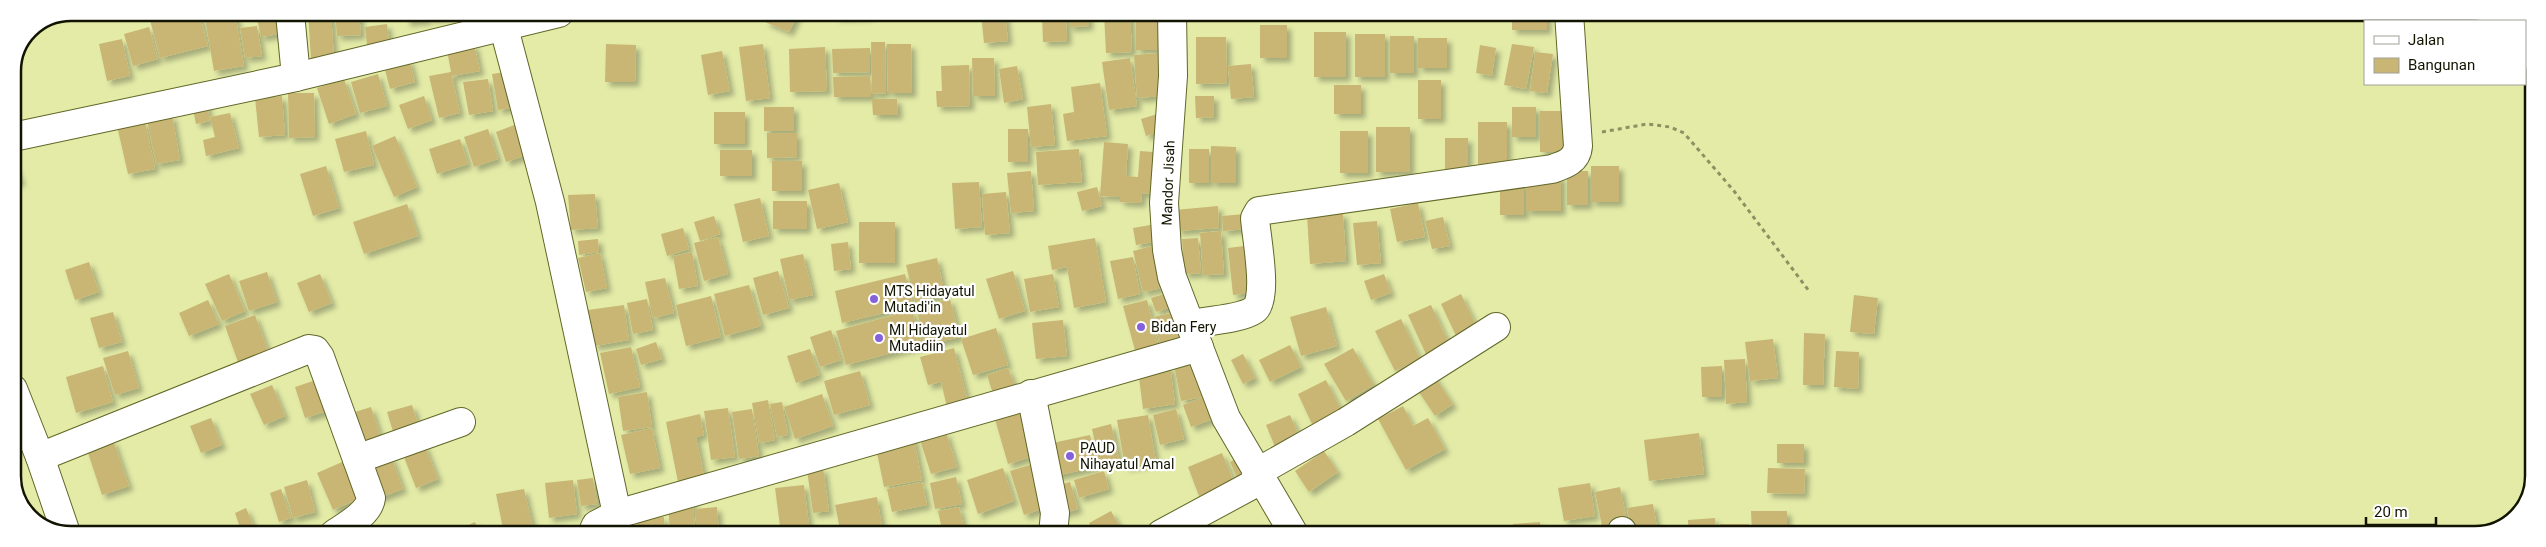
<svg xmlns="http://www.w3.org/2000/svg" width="2546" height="547" font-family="Roboto,sans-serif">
	<defs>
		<filter id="shadow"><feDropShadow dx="4.5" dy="4.5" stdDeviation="2.5" flood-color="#0004"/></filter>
	</defs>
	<rect width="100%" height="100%" fill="#e3eba7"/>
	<g fill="#c9b674" filter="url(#shadow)">
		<polygon points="178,13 199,13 208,46 160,58 150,20"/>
		<polygon points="204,13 235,13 244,66 214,71"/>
		<polygon points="256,13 286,13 290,32 261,37"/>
		<polygon points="308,13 331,13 334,58 311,59"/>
		<polygon points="335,13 359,13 361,35 337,36"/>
		<polygon points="405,13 427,13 427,20 406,22"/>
		<polygon points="429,13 451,13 451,16 429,18"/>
		<polygon points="770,13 798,13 789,32 765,22"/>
		<polygon points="835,13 869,13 869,16 835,17"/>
		<polygon points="981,13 1005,13 1008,41 984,43"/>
		<polygon points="1042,13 1066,13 1067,41 1043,42"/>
		<polygon points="1069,13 1088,13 1089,26 1069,27"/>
		<polygon points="1104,13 1130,13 1132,52 1106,53"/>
		<polygon points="1136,13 1164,13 1165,50 1136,50"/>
		<rect x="1512" y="13" width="35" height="17"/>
		<polygon points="387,24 389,42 367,45 365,27"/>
		<rect x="1260" y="25" width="27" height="33"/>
		<polygon points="257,26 262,56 245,58 240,28"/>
		<polygon points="149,27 158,59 133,66 124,34"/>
		<rect x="1314" y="32" width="32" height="45"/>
		<rect x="1355" y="34" width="30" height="43"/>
		<rect x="1390" y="36" width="24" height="37"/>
		<polygon points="1196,37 1226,37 1227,83 1196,84"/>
		<rect x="1418" y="38" width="29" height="30"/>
		<polygon points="122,39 130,76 107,81 99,44"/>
		<polygon points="871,42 885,42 886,93 872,94"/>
		<polygon points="474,44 480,71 452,76 460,113 439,118 429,76 451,72 447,50"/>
		<polygon points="606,44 636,45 635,82 605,82"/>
		<polygon points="763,44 770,98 746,101 739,47"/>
		<polygon points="887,44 911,44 912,93 888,93"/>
		<polygon points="1512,44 1534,47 1526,89 1504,85"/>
		<polygon points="1480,45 1496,48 1492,76 1476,73"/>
		<polygon points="825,47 827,91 790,92 789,49"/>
		<polygon points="870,48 870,72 833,73 832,49"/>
		<polygon points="722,51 730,91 708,95 701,55"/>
		<polygon points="1535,52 1553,54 1547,93 1530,91"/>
		<polygon points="1159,53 1162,96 1137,98 1134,55"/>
		<polygon points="972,58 994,58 995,96 973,96"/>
		<polygon points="1130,58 1137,106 1109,110 1102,62"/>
		<polygon points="409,59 415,82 390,89 384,66"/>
		<polygon points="1251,64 1254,97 1231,99 1228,66"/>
		<polygon points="969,65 970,106 937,107 936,91 942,91 941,66"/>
		<polygon points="1017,66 1023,99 1004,103 999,69"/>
		<polygon points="513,71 519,107 498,110 492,74"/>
		<polygon points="378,74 387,106 360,113 351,82"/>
		<polygon points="870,76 871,97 834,97 833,77"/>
		<polygon points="344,79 356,114 329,124 317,88"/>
		<polygon points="488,79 493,111 469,115 463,82"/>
		<rect x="1418" y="80" width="23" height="39"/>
		<polygon points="1100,83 1107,136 1067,141 1063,114 1074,112 1071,87"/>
		<rect x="1334" y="85" width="27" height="29"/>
		<polygon points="288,93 314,93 315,137 289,138"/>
		<polygon points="282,96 285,135 259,137 255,98"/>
		<polygon points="424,96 432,120 408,129 399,105"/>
		<polygon points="1195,96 1214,96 1214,117 1196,118"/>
		<polygon points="872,99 897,99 898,115 873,115"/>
		<polygon points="206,101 210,121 196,124 192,104"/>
		<polygon points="1051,104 1055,145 1031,147 1027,107"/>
		<rect x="764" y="107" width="30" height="24"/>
		<rect x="1512" y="107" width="24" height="30"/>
		<rect x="1540" y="111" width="25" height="41"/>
		<rect x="714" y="112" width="31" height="32"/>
		<polygon points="1164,112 1169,129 1146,136 1141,119"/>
		<polygon points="230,113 239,148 206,156 203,140 215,137 210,117"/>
		<polygon points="172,115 180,160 156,164 147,120"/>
		<polygon points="145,121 155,169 128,174 117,126"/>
		<polygon points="522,122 533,153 506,162 496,132"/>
		<rect x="1478" y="122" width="29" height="42"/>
		<rect x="1376" y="127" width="34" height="45"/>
		<polygon points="488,129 498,159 474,167 464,137"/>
		<rect x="1008" y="129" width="20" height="33"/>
		<polygon points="366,131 374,165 344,172 335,139"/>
		<rect x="1340" y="131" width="28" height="42"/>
		<polygon points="767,133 797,133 797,157 767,158"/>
		<polygon points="395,136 417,187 394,197 372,146"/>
		<rect x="1445" y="138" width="23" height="38"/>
		<polygon points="460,139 468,164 437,174 429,149"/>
		<polygon points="1104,142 1128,144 1126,176 1138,177 1140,151 1165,153 1162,195 1142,193 1141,203 1120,202 1120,197 1100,196"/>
		<polygon points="1211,146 1236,147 1236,183 1211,183"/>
		<polygon points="1079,149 1082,182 1038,185 1036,152"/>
		<rect x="1189" y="149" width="20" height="34"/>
		<rect x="720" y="150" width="32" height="26"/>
		<polygon points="13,161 21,181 13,184"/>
		<rect x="772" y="161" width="30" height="30"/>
		<polygon points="326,166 339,208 313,216 300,174"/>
		<rect x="1591" y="166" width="28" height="36"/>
		<polygon points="1031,171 1034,211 1011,213 1007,173"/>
		<rect x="1567" y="171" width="21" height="34"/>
		<rect x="1526" y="176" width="35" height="35"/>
		<polygon points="979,182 982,227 955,229 952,183"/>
		<rect x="1500" y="182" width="24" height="33"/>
		<polygon points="839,183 848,222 817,229 808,190"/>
		<polygon points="1097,187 1102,206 1082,211 1077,192"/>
		<polygon points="1006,192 1010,233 985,235 982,194"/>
		<polygon points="595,194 598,228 571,230 568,195"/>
		<polygon points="760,198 769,236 743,242 734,204"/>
		<rect x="773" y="201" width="34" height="28"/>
		<polygon points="1418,203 1425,237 1397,242 1390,209"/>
		<polygon points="407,204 418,236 364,254 353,222"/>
		<polygon points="1218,206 1219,228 1177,231 1175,210"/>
		<polygon points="1343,213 1346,261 1310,264 1307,215"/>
		<polygon points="1245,214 1246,229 1223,231 1222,216"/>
		<polygon points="714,216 720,234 700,241 694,222"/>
		<polygon points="1443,217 1450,246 1432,249 1425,221"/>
		<polygon points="1377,221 1381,263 1357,265 1353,223"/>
		<rect x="859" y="222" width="36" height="41"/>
		<polygon points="1162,223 1165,240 1136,245 1133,228"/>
		<polygon points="683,228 689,249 667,256 661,234"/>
		<polygon points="1221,231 1224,274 1203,275 1200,233"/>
		<polygon points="718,237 728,274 704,281 694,243"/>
		<polygon points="1095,238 1106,302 1074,308 1067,267 1052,270 1048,246"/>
		<polygon points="1198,238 1201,273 1184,274 1182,239"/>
		<polygon points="598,239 599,252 579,255 578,241"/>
		<polygon points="848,242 851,269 834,271 831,244"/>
		<polygon points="1252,245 1258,292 1233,295 1228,248"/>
		<polygon points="1152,246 1162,288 1143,292 1133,251"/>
		<polygon points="692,252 698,286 679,289 673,256"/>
		<polygon points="600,253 607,288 586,292 578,258"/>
		<polygon points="803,254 813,295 789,300 780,259"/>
		<polygon points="1133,257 1140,294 1118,299 1110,261"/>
		<polygon points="937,258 945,295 915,302 906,265"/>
		<polygon points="89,262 99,292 75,300 65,270"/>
		<polygon points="778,271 789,308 763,315 753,278"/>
		<polygon points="1013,271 1025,311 999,319 986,279"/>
		<polygon points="267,272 277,302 249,311 239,281"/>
		<polygon points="229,274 245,311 222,321 205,284"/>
		<polygon points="320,274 332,303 309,312 297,283"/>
		<polygon points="905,274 913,306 842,323 835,291"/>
		<polygon points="1053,274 1059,307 1030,312 1024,279"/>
		<polygon points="1384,274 1391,293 1371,300 1364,281"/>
		<polygon points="665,278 674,313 653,318 645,282"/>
		<polygon points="749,285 761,326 725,336 714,294"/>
		<polygon points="1174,291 1178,305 1156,312 1151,298"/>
		<polygon points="1461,294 1480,334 1460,344 1441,304"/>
		<polygon points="1854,295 1878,298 1874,334 1850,332"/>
		<polygon points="711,296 721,337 686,346 676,305"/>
		<polygon points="647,299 653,330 633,334 627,303"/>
		<polygon points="950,299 960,337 925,345 916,307"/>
		<polygon points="208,300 219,324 189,336 179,313"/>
		<polygon points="1147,300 1159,348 1136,354 1123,306"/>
		<polygon points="624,305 629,340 594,346 588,310"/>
		<polygon points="1431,305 1453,352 1430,363 1408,315"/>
		<polygon points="1326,307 1337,346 1301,356 1290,317"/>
		<polygon points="912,310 922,345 846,365 836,331"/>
		<polygon points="1183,310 1191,342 1161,350 1154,317"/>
		<polygon points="113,312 122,342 99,348 90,318"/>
		<polygon points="255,315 268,351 238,362 225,326"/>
		<polygon points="1401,319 1420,359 1395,371 1375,331"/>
		<polygon points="1063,320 1067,356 1036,359 1032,323"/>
		<polygon points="996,328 1008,365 973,375 961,339"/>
		<polygon points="831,330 841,360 820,367 810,337"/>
		<polygon points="1804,333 1825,334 1823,385 1803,385"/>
		<polygon points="1773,339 1778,378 1750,381 1745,342"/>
		<polygon points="656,342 662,359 641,365 636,349"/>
		<polygon points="1290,345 1301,367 1270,382 1259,360"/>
		<polygon points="631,347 640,387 609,394 600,353"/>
		<polygon points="954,348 968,402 947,407 941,382 928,385 920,357"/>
		<polygon points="1353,348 1374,385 1346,401 1324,364"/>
		<polygon points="810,349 819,375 796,383 787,356"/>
		<polygon points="128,351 139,388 115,395 103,358"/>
		<polygon points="1836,351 1859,352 1858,389 1834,387"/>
		<polygon points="1243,354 1255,378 1243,384 1231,360"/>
		<polygon points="1745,359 1747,402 1726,404 1724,360"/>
		<polygon points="1196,360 1203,397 1181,401 1174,365"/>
		<polygon points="103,366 113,402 76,413 66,377"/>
		<polygon points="1170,366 1175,404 1143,409 1138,370"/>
		<polygon points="1722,366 1722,397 1702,397 1701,367"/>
		<polygon points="1008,368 1015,387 993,394 987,375"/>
		<polygon points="860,371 870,405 834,415 824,381"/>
		<polygon points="1431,371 1453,404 1435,416 1413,383"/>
		<polygon points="316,380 327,411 305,418 295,387"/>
		<polygon points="1326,380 1341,410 1312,424 1298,394"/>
		<polygon points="272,385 285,416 264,425 250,394"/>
		<polygon points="647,392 652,427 623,431 618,397"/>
		<polygon points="822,394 833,426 795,439 784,407"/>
		<polygon points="1204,397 1213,419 1191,427 1183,405"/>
		<polygon points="768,400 775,440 759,443 752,403"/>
		<polygon points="782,402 788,435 777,437 770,404"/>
		<polygon points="412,405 420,430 395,438 387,412"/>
		<polygon points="1403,406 1413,426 1428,418 1445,449 1406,470 1378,419"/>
		<polygon points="371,407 383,444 357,453 345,415"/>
		<polygon points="728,408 735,457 711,460 704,411"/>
		<polygon points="1020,408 1034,456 1008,464 994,416"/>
		<polygon points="752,409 759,456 739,459 732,412"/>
		<polygon points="1176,409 1184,439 1160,445 1153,415"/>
		<polygon points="700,414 704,435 696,437 704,476 678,482 666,422"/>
		<polygon points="1148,415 1156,462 1125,467 1117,420"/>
		<polygon points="1290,415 1300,438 1276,449 1266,425"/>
		<polygon points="211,418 222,445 201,453 190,426"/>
		<polygon points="1111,424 1119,459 1100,464 1092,429"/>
		<polygon points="652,428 660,468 630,474 621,435"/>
		<polygon points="946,432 957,467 931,474 920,440"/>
		<polygon points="1699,433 1704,474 1649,481 1644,440"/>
		<polygon points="913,435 922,480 884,487 875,443"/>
		<polygon points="1090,435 1097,467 1050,477 1043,445"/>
		<polygon points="113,440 129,486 102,495 87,450"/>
		<polygon points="424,444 438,479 416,488 402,452"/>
		<rect x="1777" y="444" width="27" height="19"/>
		<polygon points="1324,451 1338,472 1309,492 1295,471"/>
		<polygon points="1222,453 1234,482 1199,496 1188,467"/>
		<polygon points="1244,455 1253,475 1239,482 1230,462"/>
		<polygon points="391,456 403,489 376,499 364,465"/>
		<polygon points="349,459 365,496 333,510 317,473"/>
		<polygon points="1040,462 1054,505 1024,515 1010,471"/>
		<polygon points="823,468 829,511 813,513 807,470"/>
		<polygon points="1003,468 1014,501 978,514 967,480"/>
		<polygon points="1768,468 1805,469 1804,494 1767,493"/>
		<polygon points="1104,471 1109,489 1079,498 1074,480"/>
		<polygon points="956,477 962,504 935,509 930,483"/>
		<polygon points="593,478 597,504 581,506 577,480"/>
		<polygon points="307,480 315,512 293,518 284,487"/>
		<polygon points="573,480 577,514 549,518 545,483"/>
		<polygon points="922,482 927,505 892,512 887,489"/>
		<polygon points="1070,482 1078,509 1060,514 1052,487"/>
		<polygon points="1590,483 1595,516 1564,521 1558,488"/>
		<polygon points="804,485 810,533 781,534 775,488"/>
		<polygon points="1620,487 1627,521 1602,526 1595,492"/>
		<polygon points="281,489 291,518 279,522 270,493"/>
		<polygon points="524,489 533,528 504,534 496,494"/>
		<polygon points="877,497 882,527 841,534 835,505"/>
		<polygon points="693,500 695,534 670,534 668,502"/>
		<polygon points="1653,504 1658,534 1632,534 1627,508"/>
		<polygon points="717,507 719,534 697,534 695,509"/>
		<polygon points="959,507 965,532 943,534 938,511"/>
		<polygon points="246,508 253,525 241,530 235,513"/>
		<polygon points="1111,511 1124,534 1096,534 1089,523"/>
		<polygon points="1751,511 1787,511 1787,534 1752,534"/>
		<polygon points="664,517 665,534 638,534 637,519"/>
		<polygon points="1715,518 1716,534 1689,534 1688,520"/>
		<polygon points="475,522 480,534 449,534"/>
		<polygon points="1540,522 1541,534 1514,534 1513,524"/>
		<rect x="1720" y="524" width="29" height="10"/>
		<polygon points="2465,529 2487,530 2475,534 2464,534"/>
	</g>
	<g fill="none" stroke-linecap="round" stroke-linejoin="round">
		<defs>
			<g id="minor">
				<polyline points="290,13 296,77"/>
				<polyline points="1172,13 1173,76 1164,203 1167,250 1172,277 1226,418 1294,534"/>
				<polyline points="504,28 550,202 617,514"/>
				<polyline points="13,137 296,77 559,13"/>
				<path d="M1189 324C1206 321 1241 319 1254 310 1269 300 1256 236 1255 218L1259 211 1552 169C1564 165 1577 161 1578 146L1569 13"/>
				<polyline points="13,389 40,457 66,533"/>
				<polyline points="1031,394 1055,513 1053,534"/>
				<path d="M40 457 309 349 315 350 320 357 371 498C369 514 347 525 334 534"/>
				<polyline points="357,459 461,422"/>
				<polyline points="1256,473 1346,422 1496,327"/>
				<polyline points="592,534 596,525 617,514 1199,347"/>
				<polyline points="1161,534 1261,480"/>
				<polyline points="1621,534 1622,531"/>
			</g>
		</defs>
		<use href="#minor" stroke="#616726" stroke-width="30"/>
		<polyline stroke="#8c9161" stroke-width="3" stroke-dasharray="4 4" stroke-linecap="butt" points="1602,132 1647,124 1670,127 1684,133 1734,191 1809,291"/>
		<use href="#minor" stroke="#fff" stroke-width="28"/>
	</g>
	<g fill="#8661dc" stroke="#fff" stroke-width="2">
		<circle cx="874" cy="299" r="5"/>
		<circle cx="1141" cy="327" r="5"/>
		<circle cx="879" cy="338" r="5"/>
		<circle cx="1070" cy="456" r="5"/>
	</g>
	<g text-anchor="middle" stroke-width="4.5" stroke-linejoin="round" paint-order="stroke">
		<g font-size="14" fill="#121400" stroke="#fff">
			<text transform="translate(1168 183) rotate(-88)" y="5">Mandor Jisah</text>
		</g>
		<g font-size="14" fill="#121400" stroke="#fff" text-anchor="start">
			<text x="884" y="296">MTS Hidayatul<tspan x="884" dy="16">Mutadi'in</tspan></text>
			<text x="1151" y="332">Bidan Fery</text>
			<text x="889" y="335">MI Hidayatul<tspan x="889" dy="16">Mutadiin</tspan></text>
			<text x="1080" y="453">PAUD<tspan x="1080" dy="16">Nihayatul Amal</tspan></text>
		</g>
	</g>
	<path d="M0 0H2546V547H0ZM71 21H2475A50 50 0 0 1 2525 71V476A50 50 0 0 1 2475 526H71A50 50 0 0 1 21 476V71A50 50 0 0 1 71 21Z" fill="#fff" fill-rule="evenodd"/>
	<path fill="none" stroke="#121400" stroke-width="2.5" d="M71 21H2475A50 50 0 0 1 2525 71V476A50 50 0 0 1 2475 526H71A50 50 0 0 1 21 476V71A50 50 0 0 1 71 21Z"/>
	<rect x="2364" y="20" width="162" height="65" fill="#ffffff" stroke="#a0a199"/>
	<rect x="2374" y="36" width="25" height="8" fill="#ffffff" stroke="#a0a199"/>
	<text x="2408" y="45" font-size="15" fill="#121400">Jalan</text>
	<rect x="2374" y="58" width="25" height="15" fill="#c9b674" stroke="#a0a199"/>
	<text x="2408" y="70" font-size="15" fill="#121400">Bangunan</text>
	<path d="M2366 517v8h70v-8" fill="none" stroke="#121400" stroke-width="2.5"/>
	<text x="2374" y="517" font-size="15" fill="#121400" stroke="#ffffff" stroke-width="4" paint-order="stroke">20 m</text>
</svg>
